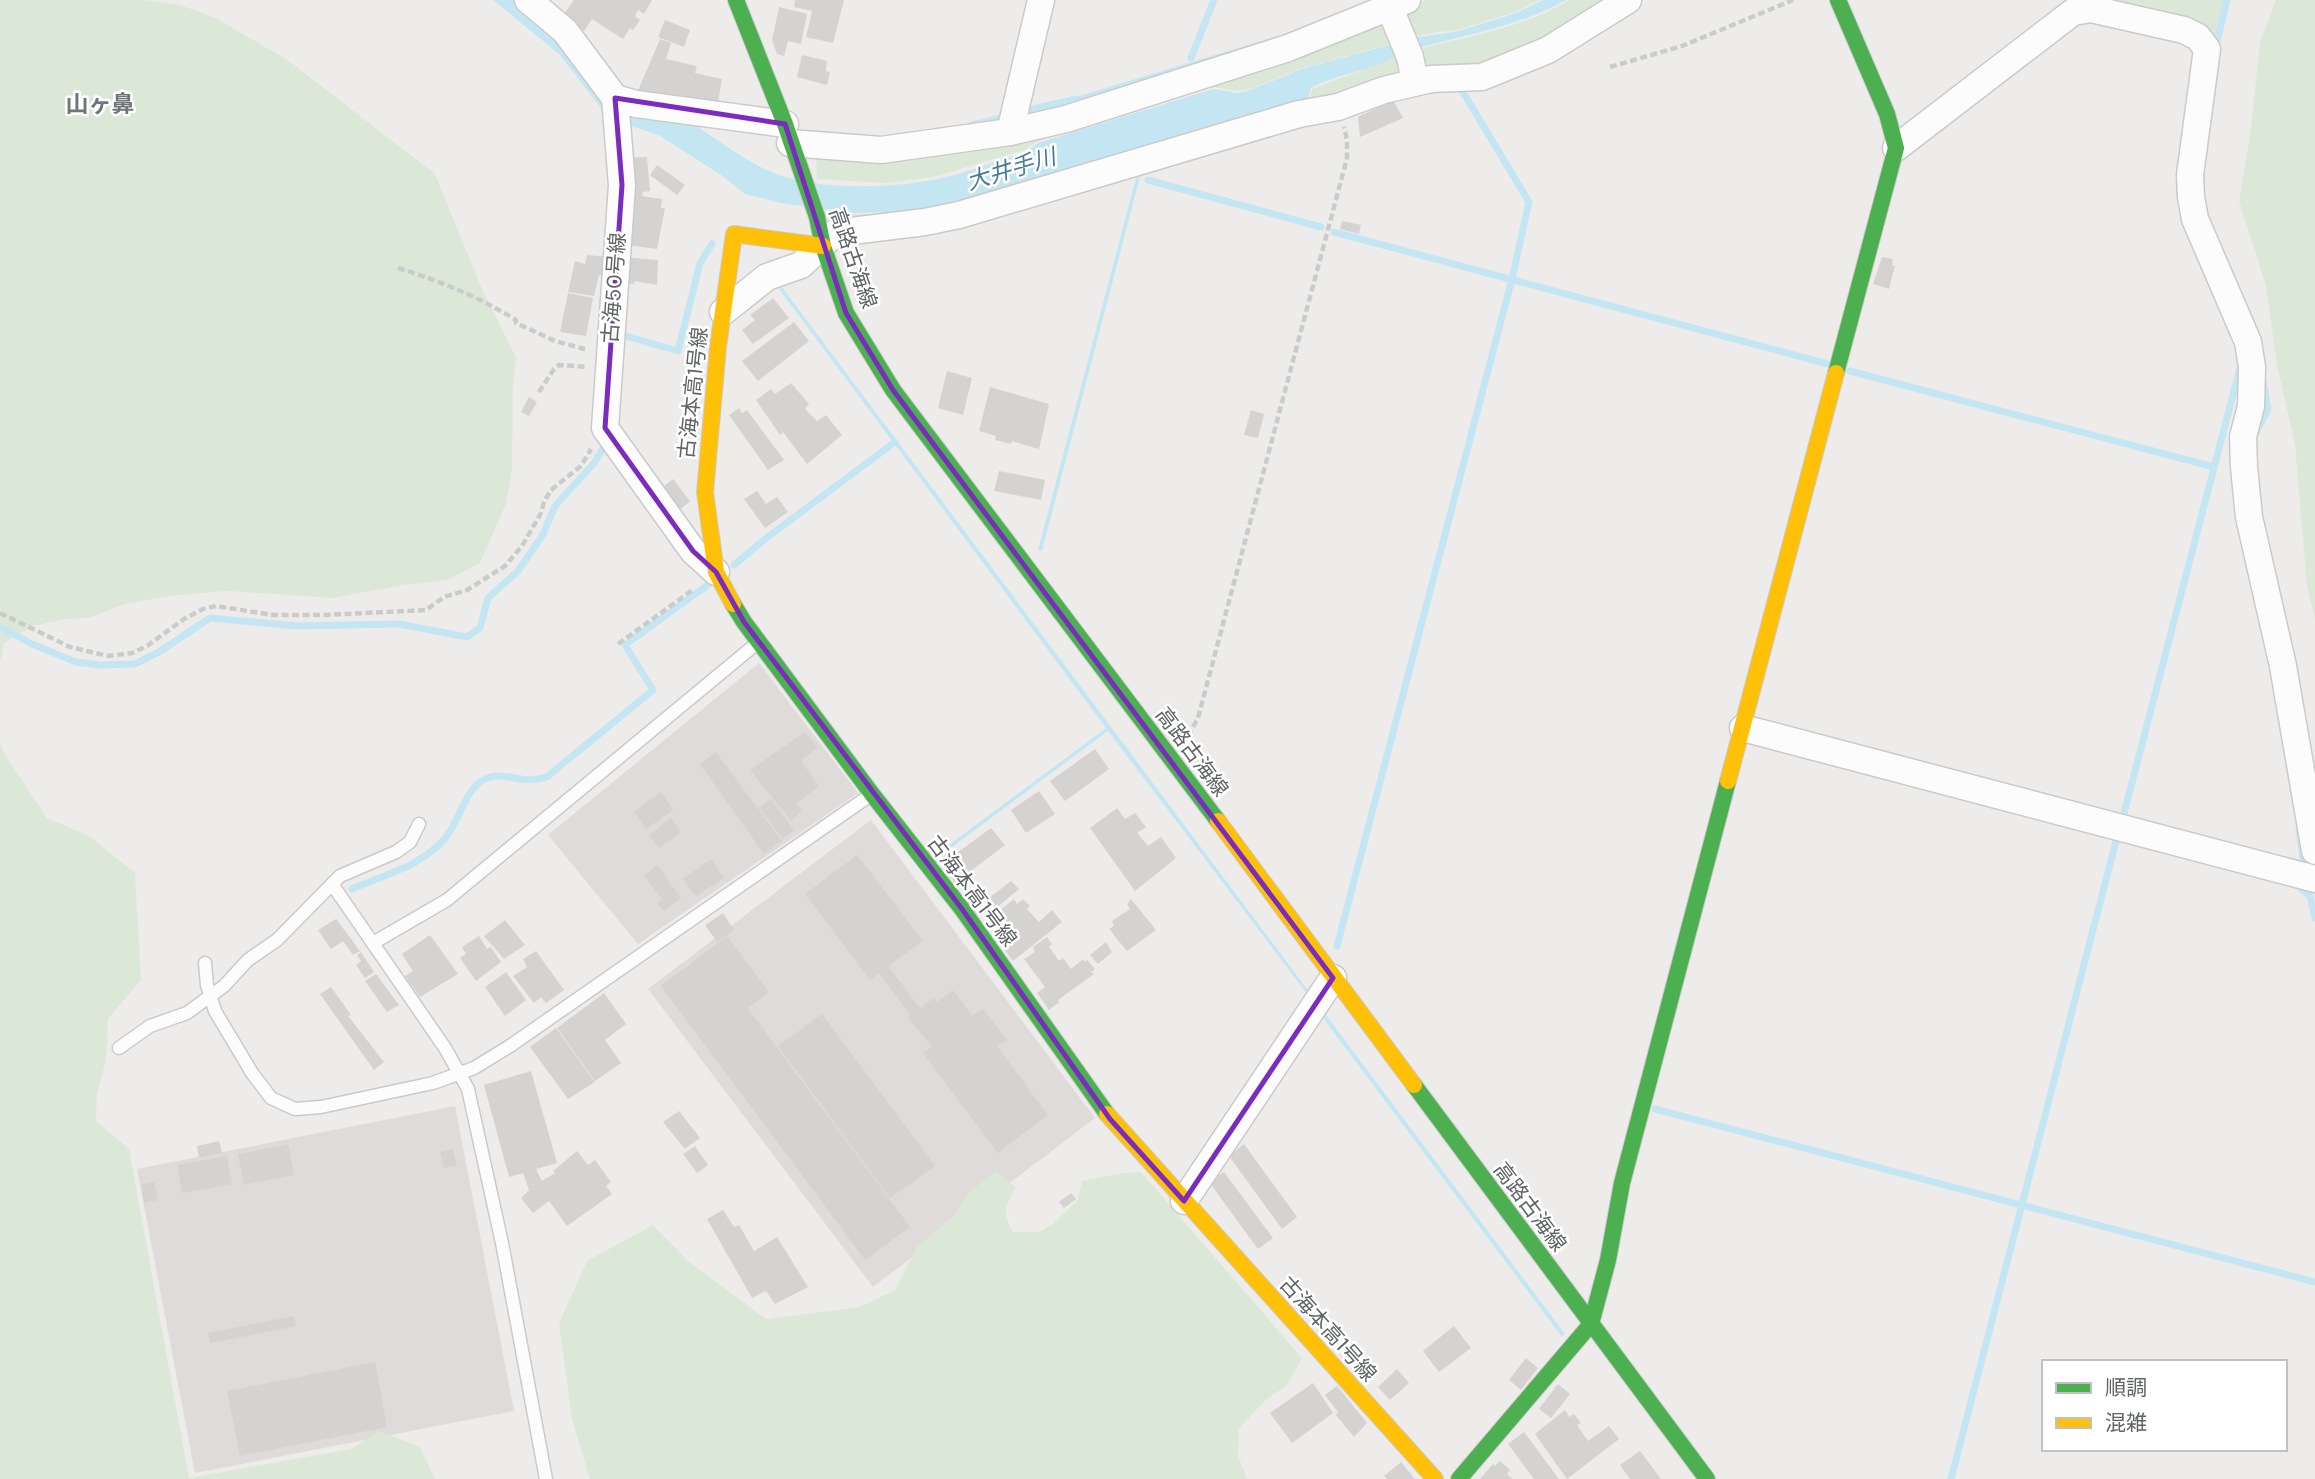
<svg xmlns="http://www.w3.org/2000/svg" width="2315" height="1479" font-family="'DM Sans','Noto Sans JP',sans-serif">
	<rect width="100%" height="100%" fill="#eeecea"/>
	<g fill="#dedbda">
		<polygon points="759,663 858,793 638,944 548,835"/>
		<polygon points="871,820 1095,1118 873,1287 648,989"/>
		<polygon points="455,1106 514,1411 195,1473 137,1169"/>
	</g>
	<g fill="#dce8d7">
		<polygon points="0,0 145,0 180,5 216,18 289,61 435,174 482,289 516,357 513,383 512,468 506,504 480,563 447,580 404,585 333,598 227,591 169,596 125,604 89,618 66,619 33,626 4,643 0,662"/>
		<polygon points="1427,0 1539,0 1515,12 1458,30 1436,32 1405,40 1399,8"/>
		<path d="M1569 0H1619L1507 61 1428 73 1411 52C1464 36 1521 30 1569 0Z"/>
		<polygon points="2081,0 2224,0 2212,49"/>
		<polygon points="2276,0 2315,0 2315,620 2307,587 2295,445 2277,365 2266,286 2239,201 2250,136 2260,42"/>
		<polygon points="1385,15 1398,42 1300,69 1250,89 1238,91 1213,87 1038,141 1024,150 933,177 886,183 817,179 816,151 928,150"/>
		<path d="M1405 54 1408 77 966 210 833 227 829 213C866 216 902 213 939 208L1309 99 1312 89Z"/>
		<polygon points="0,743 4,753 47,818 89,836 135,873 141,980 108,1019 106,1060 97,1094 96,1121 129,1149 189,1478 351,1449 379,1431 420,1447 435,1479 0,1479"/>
		<path d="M996 1172 1016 1187C1006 1206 1001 1212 1013 1232H1039L1053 1224 1078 1200 1082 1181 1122 1173 1141 1172 1302 1358 1287 1385 1265 1401 1239 1428 1238 1455 1247 1479H590L572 1419 559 1323 587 1261 653 1225 687 1260 766 1319 860 1307 895 1290 916 1248 955 1214 970 1191Z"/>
	</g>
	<g fill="#c4e6f2">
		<path d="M493 0H521L610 101 698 120V127C725 145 752 166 782 176 826 190 888 188 933 180 964 174 995 161 1026 152L1038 143 1213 89 1238 93 1250 90 1302 69 1342 58 1419 37 1459 31 1516 13 1543 0H1566C1521 26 1471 33 1423 47 1402 53 1383 64 1362 70 1345 75 1327 79 1311 88L1308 99 938 206 897 212 853 213 781 203 745 194 721 175 660 136 609 118 559 54Z"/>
		<polygon points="1281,35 1283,41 1074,103 1066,100"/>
		<polygon points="1140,177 1042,551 1038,550 1136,178"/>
		<polygon points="782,287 1316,1001 1314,1003 1108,731 936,859 934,856 1106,728 779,289"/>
		<polygon points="1320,1007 1565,1334 1562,1337 1317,1010"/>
	</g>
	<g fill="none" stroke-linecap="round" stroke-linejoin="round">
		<g stroke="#c4e6f2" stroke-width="7">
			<polyline points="2215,50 2227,0"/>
			<polyline points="1191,58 1214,0"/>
			<polyline points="1024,111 1076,99"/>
			<polyline points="972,125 1005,117"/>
			<polyline points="1148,180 1321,227"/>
			<polyline points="1334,232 1828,364"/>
			<polyline points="621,341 622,335 678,351 700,263 712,244"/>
			<polyline points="1850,371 2214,467"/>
			<polyline points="2256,433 2268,409 2263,382"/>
			<polyline points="734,565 765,539 895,442"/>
			<polyline points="0,627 32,644 76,662 100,665 135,664 159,652 210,618 296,626 399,624 467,637 480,628 488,598 518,571 542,536 555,506 595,462 605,445"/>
			<polyline points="2123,817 2241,364"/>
			<polyline points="2299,829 2304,866"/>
			<polyline points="2296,884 2310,896 2315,918"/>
			<path d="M352 889C384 875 424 865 446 837 458 822 465 793 480 782 501 766 521 788 548 776L653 690 625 645 709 584"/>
			<polyline points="1337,946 1512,279 1529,202 1460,87"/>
			<polyline points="1655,1109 2315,1282"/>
			<polyline points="1951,1479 2116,841"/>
		</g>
	</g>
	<g fill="#d5d3d2">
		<polygon points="574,0 652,0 644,14 638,10 635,16 640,20 633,30 630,28 623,39 592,19 584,31 564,14"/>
		<polygon points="795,0 844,0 833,43 806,37 812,11 794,7"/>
		<polygon points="779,7 807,14 801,44 788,41 784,56 777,54 772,40"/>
		<polygon points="665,20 690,30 684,47 658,37"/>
		<polygon points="660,39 671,43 666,59 697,66 695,73 722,79 717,108 637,93"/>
		<polygon points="802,55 827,61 826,71 830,72 827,85 797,77"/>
		<polygon points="1393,100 1403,118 1360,137 1358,117"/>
		<polygon points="647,157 650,191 643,192 642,196 662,199 661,208 665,208 657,249 626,245 625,158"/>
		<polygon points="657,165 685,185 677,195 650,175"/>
		<polygon points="1342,221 1361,225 1359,234 1340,229"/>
		<polygon points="587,255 610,257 608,276 599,275 594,296 568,292 575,261 585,264"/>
		<polygon points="623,257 658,260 657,285 635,281 634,284 620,283"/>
		<polygon points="1882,257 1893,259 1892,265 1895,266 1889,289 1873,284"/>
		<polygon points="568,293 593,298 586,336 560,332"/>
		<polygon points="773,298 789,318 753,344 742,330 755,320 750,315"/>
		<polygon points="794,322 809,341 758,381 742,361"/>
		<polygon points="947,371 972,378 963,415 938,408"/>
		<polygon points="791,383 809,404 805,409 817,421 826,415 842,435 807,464 783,432 780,435 756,400 771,389 775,394"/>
		<polygon points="990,387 1049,404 1039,449 1012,441 1011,444 995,440 996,436 979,431"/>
		<polygon points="529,397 537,402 529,416 521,412"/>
		<polygon points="739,408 742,413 747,410 784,460 768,470 729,415"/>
		<polygon points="1251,410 1264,414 1258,438 1244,435"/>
		<polygon points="999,471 1045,480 1041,500 994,491"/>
		<polygon points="673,479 690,501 676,513 658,491"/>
		<polygon points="757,491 766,504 777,497 788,512 765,528 744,499"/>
		<polygon points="805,732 818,747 801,761 819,786 797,803 802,811 791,821 750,770"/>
		<polygon points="1095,749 1109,769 1065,801 1050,781"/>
		<polygon points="716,752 782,841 764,854 700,764"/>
		<polygon points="1039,791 1055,814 1026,833 1011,810"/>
		<polygon points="661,792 673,810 646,829 634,812"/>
		<polygon points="771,799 794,830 783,839 759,808"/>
		<polygon points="1117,808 1125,819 1135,813 1146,827 1137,833 1148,846 1161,837 1176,858 1135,891 1090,828"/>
		<polygon points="671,818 681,832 659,848 649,835"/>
		<polygon points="991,828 1005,845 955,883 942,864"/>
		<polygon points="857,855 923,941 888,966 920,1008 934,998 937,1002 953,990 972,1016 983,1009 1007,1040 997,1046 1048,1115 998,1153 923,1053 932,1047 908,1017 910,1015 879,973 870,980 805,894"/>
		<polygon points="711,859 724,878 696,896 683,879"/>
		<polygon points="657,865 681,898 664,911 657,903 662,899 644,876"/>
		<polygon points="1011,881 1019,889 995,909 992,906 989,909 984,902"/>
		<polygon points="1014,899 1017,904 1023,899 1030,906 1027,909 1039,922 1052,910 1062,922 1013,961 1000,944 1008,936 992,917"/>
		<polygon points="1131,899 1156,930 1127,951 1109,929 1114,926 1112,921 1130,909 1127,904"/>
		<polygon points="723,913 734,930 717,942 705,925"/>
		<polygon points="336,919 360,951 353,955 343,941 331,949 318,930"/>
		<polygon points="505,920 525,945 504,959 484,936"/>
		<polygon points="430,935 458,974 420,997 405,976 413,971 402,954"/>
		<polygon points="479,936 487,949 491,947 501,962 476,981 460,958 466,954 462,947"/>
		<polygon points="727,936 769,992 748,1008 910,1227 865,1260 661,986"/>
		<polygon points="1047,937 1052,944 1049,947 1059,961 1063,958 1071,969 1083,959 1085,962 1087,960 1095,969 1091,972 1094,974 1058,1000 1059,1002 1049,1010 1037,993 1045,987 1024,959 1035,952 1033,947"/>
		<polygon points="1106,942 1112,952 1098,964 1090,955"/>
		<polygon points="536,951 564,990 546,1003 541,997 534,1003 513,976 527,967 523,959"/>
		<polygon points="361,952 374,972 365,978 356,965 361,961 357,955"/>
		<polygon points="506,972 526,1000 505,1016 485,987"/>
		<polygon points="376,974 399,1005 387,1012 365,981"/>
		<polygon points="331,987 351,1015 348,1016 384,1062 374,1070 320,994"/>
		<polygon points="604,993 626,1024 605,1040 621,1063 595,1081 557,1028"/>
		<polygon points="822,1014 935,1166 890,1198 778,1046"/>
		<polygon points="556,1028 595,1082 568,1099 530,1047"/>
		<polygon points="531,1071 557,1163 536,1169 542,1181 555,1173 553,1171 577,1151 588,1165 595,1160 611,1182 606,1186 612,1194 567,1226 549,1201 533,1213 521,1198 529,1190 523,1173 509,1177 484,1085"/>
		<polygon points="679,1111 700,1138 685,1149 663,1122"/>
		<polygon points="219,1141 222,1153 199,1158 197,1146"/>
		<polygon points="288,1144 294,1175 244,1185 238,1154"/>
		<polygon points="1244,1144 1297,1217 1282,1229 1229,1156"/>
		<polygon points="695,1146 708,1165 697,1173 683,1154"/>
		<polygon points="453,1149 457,1165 444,1168 440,1152"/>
		<polygon points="227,1156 232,1184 182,1193 177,1165"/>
		<polygon points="1224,1172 1273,1238 1258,1249 1209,1182"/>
		<polygon points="154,1182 158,1200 144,1203 141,1185"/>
		<polygon points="1071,1193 1076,1199 1064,1208 1059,1202"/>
		<polygon points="723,1210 734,1227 739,1225 754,1251 777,1237 808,1287 775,1304 766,1291 752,1298 707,1219"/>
		<polygon points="294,1316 296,1326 210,1343 208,1333"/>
		<polygon points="1454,1326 1471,1348 1439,1372 1423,1351"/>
		<polygon points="1526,1358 1538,1368 1521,1390 1509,1380"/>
		<polygon points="375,1362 387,1427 240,1456 227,1391"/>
		<polygon points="1397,1369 1409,1383 1390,1400 1378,1387"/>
		<polygon points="1313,1383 1333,1413 1292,1443 1270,1413"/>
		<polygon points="1558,1384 1570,1394 1551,1418 1539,1409"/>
		<polygon points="1337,1386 1367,1423 1354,1437 1336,1415 1338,1412 1325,1395"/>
		<polygon points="1565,1410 1569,1417 1574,1414 1581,1423 1577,1425 1588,1441 1609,1426 1619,1439 1567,1479 1535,1434"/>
		<polygon points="1524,1432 1559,1479 1534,1479 1508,1444"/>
		<polygon points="1640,1451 1661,1479 1630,1479 1620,1465"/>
		<polygon points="1500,1461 1510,1470 1507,1474 1513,1479 1480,1479 1493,1464 1495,1466"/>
		<polygon points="1401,1462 1415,1479 1387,1479 1384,1476"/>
	</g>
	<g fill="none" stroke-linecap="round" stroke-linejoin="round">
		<defs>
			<g id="lane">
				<polyline points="332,884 445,1048 468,1089 502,1243 546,1479"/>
				<polyline points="373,943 447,900 756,644"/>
				<polyline points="205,963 207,985 215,1011 252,1073 271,1098 295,1109 321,1107 433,1083 474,1068 510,1046 869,796"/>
				<polyline points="119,1048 150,1026 187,1013 224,986 248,960 277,940 340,876 396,852 410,842 419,824"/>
			</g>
			<g id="street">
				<polyline points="528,0 565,31 615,98 622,185 605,428 693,551 716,572"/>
				<polyline points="1389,6 1410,57 1415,82"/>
				<polyline points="615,98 636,104 785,124"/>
				<polyline points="1010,132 1041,0"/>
				<polyline points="790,143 881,150 1010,132 1066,119 1288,48 1407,0"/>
				<polyline points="1896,148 2073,12 2091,9 2184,30 2198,37 2207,49 2190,175 2191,197 2195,219 2248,342 2252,367 2251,406 2243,437 2244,467 2249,517 2283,666 2315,851"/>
				<polyline points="723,312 767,277 801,265 835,233 925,222 959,215 1299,114 1338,107 1384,90 1431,79 1482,77 1548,50 1628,0"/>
				<polyline points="1743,728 2315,879"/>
				<polyline points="1184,1201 1333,978"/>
			</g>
			<g id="fast">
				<polyline points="736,0 785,124 817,217 823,246 846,313 893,390 1218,821"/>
				<polyline points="1836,373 1896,148 1887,114 1838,0"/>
				<polyline points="733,604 744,622 872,794 962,909 1107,1114"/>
				<polyline points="1414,1085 1707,1479"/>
				<polyline points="1459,1479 1591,1324 1608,1260 1622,1183 1728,781"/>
			</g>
			<g id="slow">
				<polyline points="733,604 716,572 705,492 718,347 734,234 823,246"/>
				<polyline points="1728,781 1836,373"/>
				<polyline points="1218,821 1414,1085"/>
				<polyline points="1107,1114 1435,1479"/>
			</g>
		</defs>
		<use href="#lane" stroke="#cbcac9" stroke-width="15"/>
		<use href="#street" stroke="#cbcac9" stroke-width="29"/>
		<use href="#fast" stroke="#cacaca" stroke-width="18"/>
		<use href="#slow" stroke="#cacaca" stroke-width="18"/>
		<g stroke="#c9cccb" stroke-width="4.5" stroke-dasharray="7 3.5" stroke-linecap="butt">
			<polyline points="1610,67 1682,46 1793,0"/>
			<path d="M398 268C440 281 479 297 516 320V323L555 341 588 350"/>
			<polyline points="539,392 554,369 559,365 587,367"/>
			<polyline points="0,613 70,647 108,656 132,653 147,646 184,619 203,609 216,606 273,615 324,615 426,610 444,597 467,590 505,566 522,546 541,513 544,502 551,490 581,466 591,449"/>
			<polyline points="618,644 694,589"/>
			<polyline points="1188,736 1198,718 1347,158 1347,140 1344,127"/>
		</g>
		<use href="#lane" stroke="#fcfcfc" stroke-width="12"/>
		<use href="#street" stroke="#fcfcfc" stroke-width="26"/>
		<use href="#fast" stroke="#4caf50" stroke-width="16"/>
		<use href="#slow" stroke="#ffc107" stroke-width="16"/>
	</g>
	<path fill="none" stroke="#7b2cbf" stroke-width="5" stroke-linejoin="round" d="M615 98 785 124 846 313 893 390 1333 978 1184 1201 1110 1119 962 909 744 622 716 572 693 551 605 428 622 185Z"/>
	<g text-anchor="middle" stroke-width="5" stroke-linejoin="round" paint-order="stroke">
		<g font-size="21" fill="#5f6466" stroke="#fff">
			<text transform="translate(853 258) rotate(71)" y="7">高路古海線</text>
			<text transform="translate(614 288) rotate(-86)" y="7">古海50号線</text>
			<text transform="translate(693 393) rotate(-84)" y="7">古海本高1号線</text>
			<text transform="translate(1192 752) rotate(53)" y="7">高路古海線</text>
			<text transform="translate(972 891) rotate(53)" y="7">古海本高1号線</text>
			<text transform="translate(1530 1207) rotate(53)" y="7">高路古海線</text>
			<text transform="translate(1328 1329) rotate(48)" y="7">古海本高1号線</text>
		</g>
		<g font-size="23" font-weight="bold" fill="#707678" stroke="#fff">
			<text x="100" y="112">山ヶ鼻</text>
		</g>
		<g font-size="23" font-style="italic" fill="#497b96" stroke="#fff">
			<text transform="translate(1011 169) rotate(-17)" y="8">大井手川</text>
		</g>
	</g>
	<rect x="2042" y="1360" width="245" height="91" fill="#ffffff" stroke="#bfc1c2" stroke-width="2"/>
	<rect x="2056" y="1383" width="35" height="10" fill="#4caf50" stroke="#bfc1c2" stroke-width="2"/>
	<text x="2105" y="1395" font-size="21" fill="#5f6466">順調</text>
	<rect x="2056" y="1418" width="35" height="10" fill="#ffc107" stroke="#bfc1c2" stroke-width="2"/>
	<text x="2105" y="1430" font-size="21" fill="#5f6466">混雑</text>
</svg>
